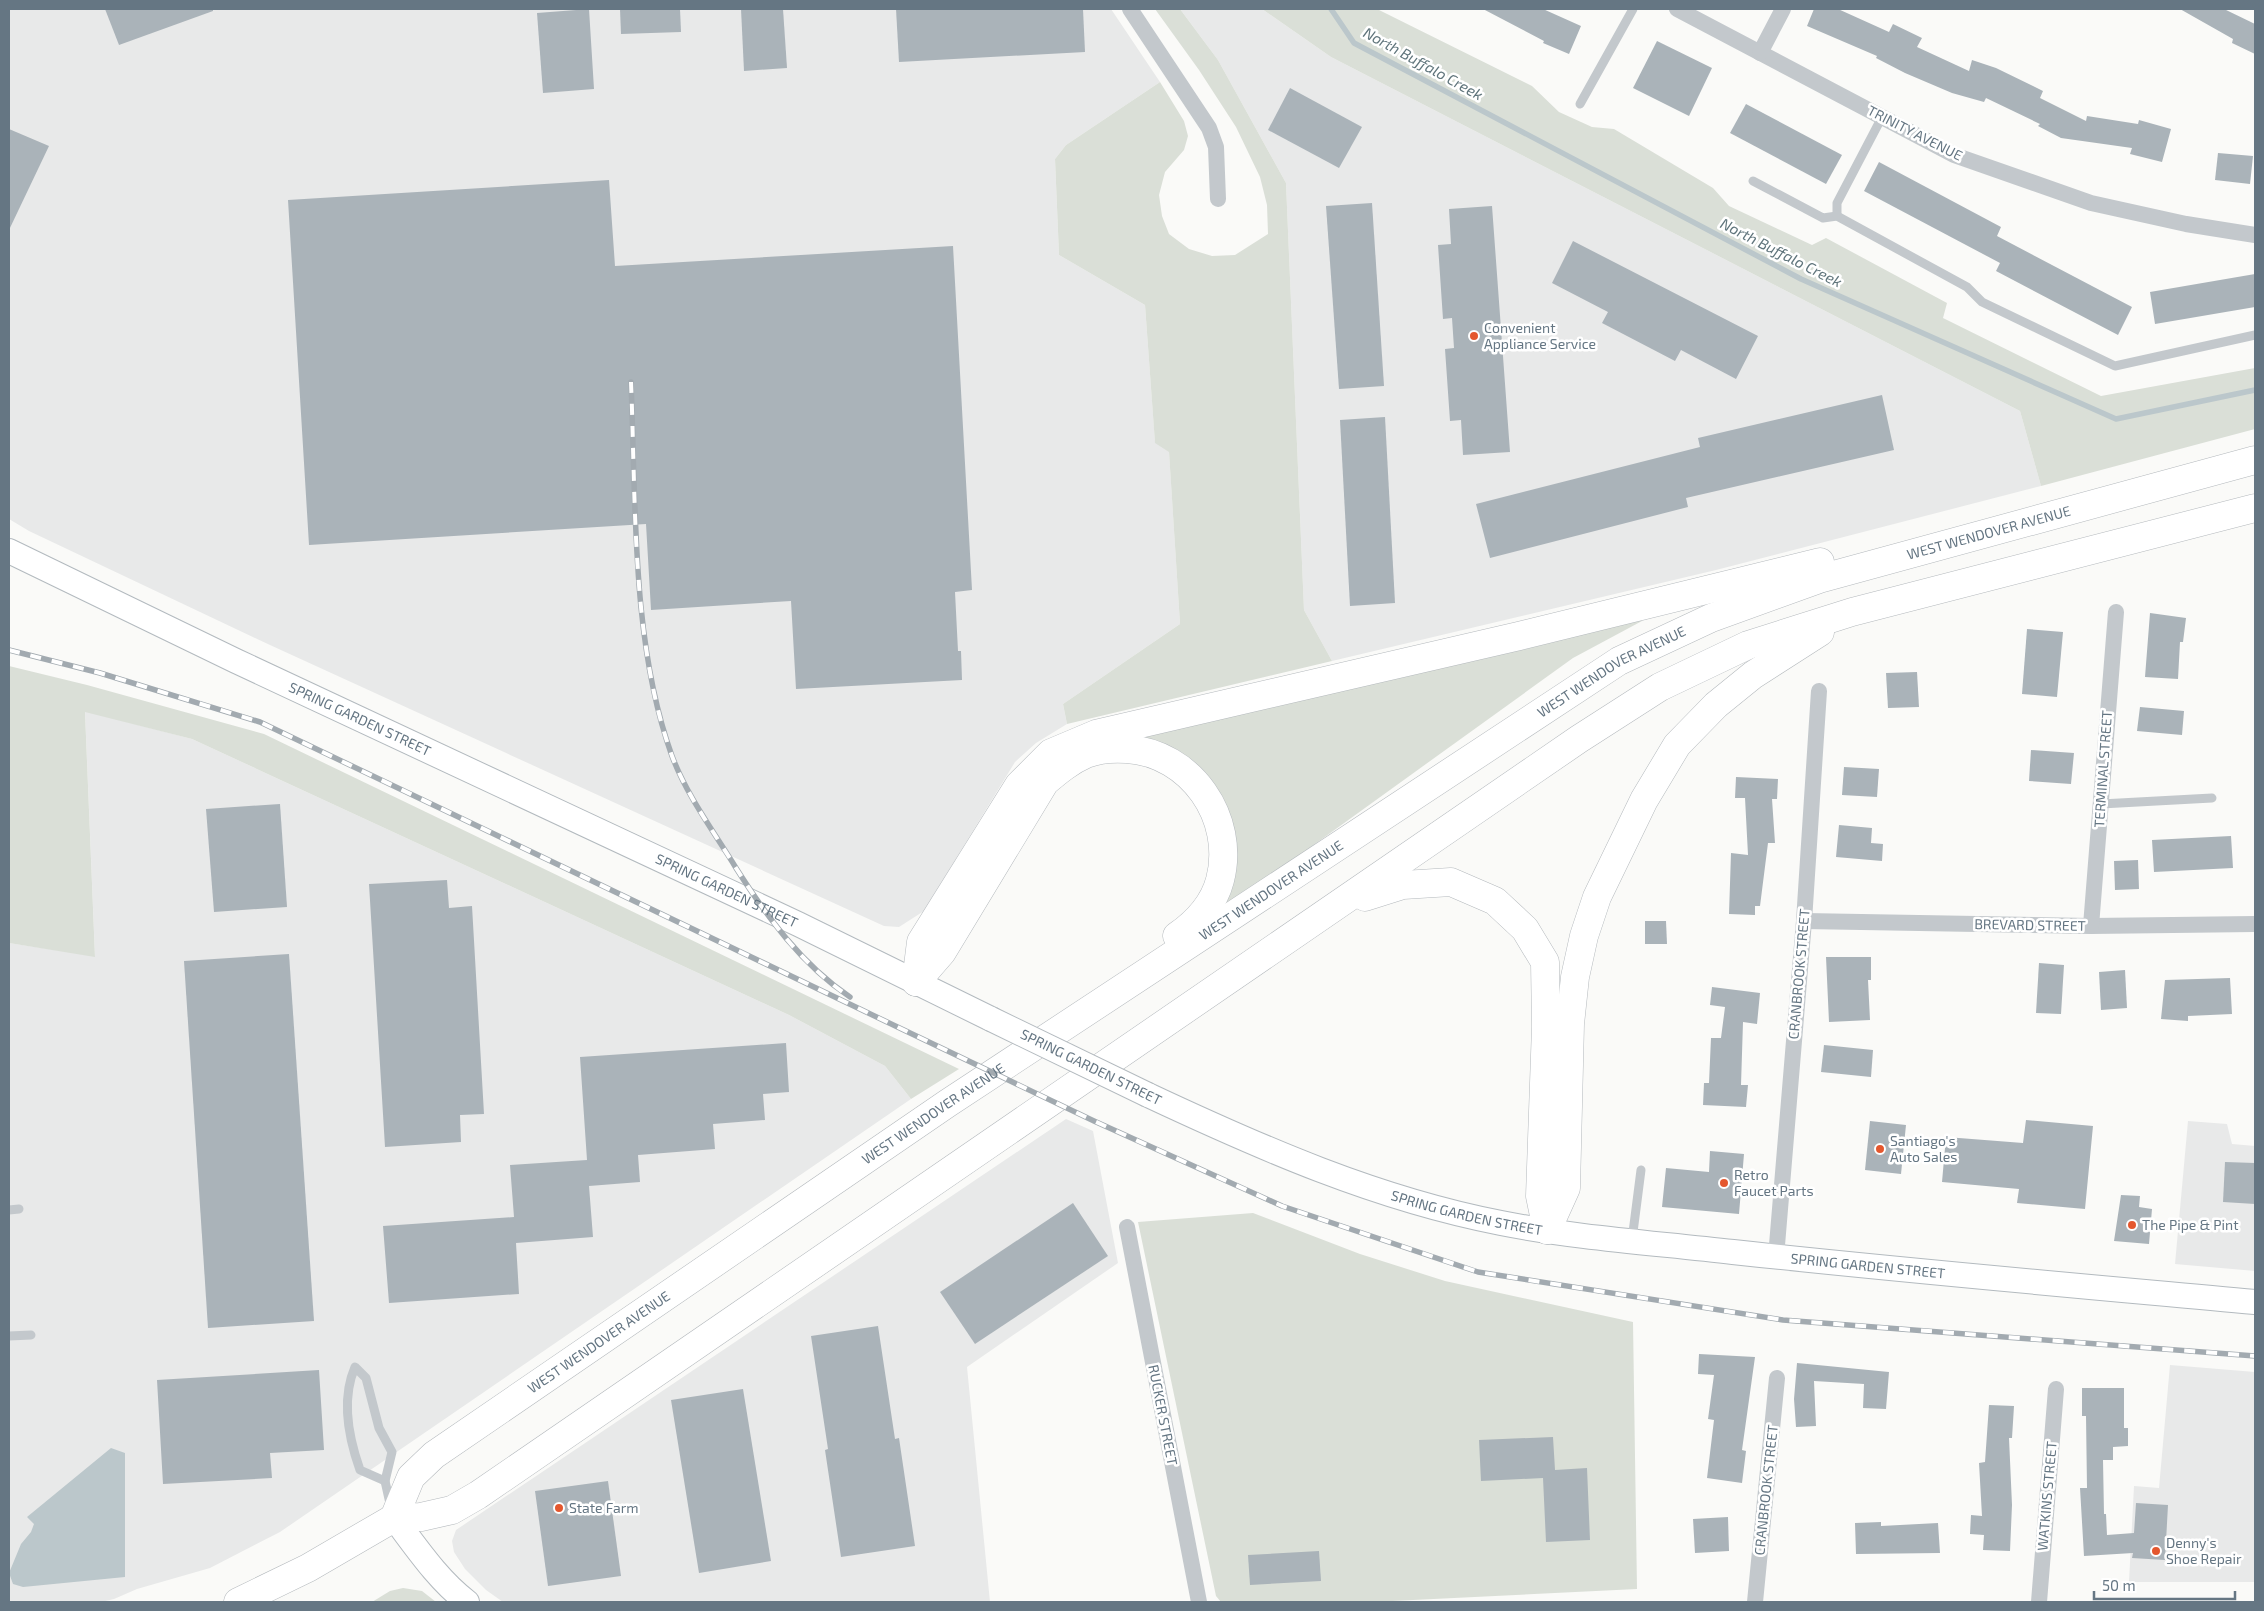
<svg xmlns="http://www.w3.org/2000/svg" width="2264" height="1611" font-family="'Exo 2',sans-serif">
	<rect width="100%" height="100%" fill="#fafaf8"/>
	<g fill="#e8e9e9">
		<polygon points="9,9 1111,9 1160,82 1066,145 1055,159 1059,255 1145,305 1155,442 1169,451 1180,624 1063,704 1067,724 1036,743 1015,762 924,911 899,927 884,926 270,645 29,531 9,519"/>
		<polygon points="1180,9 1262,9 1331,57 2020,411 2041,486 1716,570 1332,661 1304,610 1286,183 1218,60"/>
		<polygon points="85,711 192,739 789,1015 885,1066 911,1099 280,1532 210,1568 137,1589 114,1599 101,1602 9,1602 9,943 95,956"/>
		<polygon points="1066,1119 1093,1131 1118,1263 967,1367 990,1602 503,1602 486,1590 465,1569 454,1552 452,1541 456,1530"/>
		<polygon points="2188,1121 2227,1124 2232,1144 2255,1146 2255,1271 2175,1264"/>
		<polygon points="2170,1365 2255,1372 2255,1582 2129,1582 2134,1486 2159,1488"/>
	</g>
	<g fill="#dadfd7">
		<polygon points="1155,9 1180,9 1218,60 1286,183 1304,610 1332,661 1067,724 1063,704 1180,624 1169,452 1155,443 1145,305 1059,255 1055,159 1066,145 1160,82 1184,121 1188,136 1184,150 1165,172 1159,195 1162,216 1169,234 1189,249 1212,256 1235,255 1268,234 1267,205 1260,177 1236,127 1199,70"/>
		<polygon points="1262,9 1377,9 1532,86 1559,112 1592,127 1614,129 1713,188 1729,206 1812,245 1826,238 1947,303 1943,318 2101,396 2255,368 2255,429 2041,486 2020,411 1331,57"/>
		<polygon points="1640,618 1642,621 1573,658 1211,919 1231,821 1118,740"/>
		<polygon points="9,666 87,685 264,734 959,1069 911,1099 885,1066 789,1015 192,739 85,712 95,957 9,943"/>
		<polygon points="1253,1213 1360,1254 1445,1281 1633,1322 1637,1589 1372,1602 1221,1602 1216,1596 1138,1222"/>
		<polygon points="403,1588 422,1591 436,1602 372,1602 390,1591"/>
	</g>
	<polygon fill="#bbc7cb" points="111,1448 125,1453 125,1577 23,1587 13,1584 9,1573 21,1544 31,1532 34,1524 27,1517"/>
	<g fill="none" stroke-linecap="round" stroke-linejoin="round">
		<polyline stroke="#bbc7cb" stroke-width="5.5" points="1331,9 1354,43 1801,279 2116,419 2255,390"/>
	</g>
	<g fill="#aab3b9">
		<polygon points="105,9 213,9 213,11 119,45"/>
		<polygon points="589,9 594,89 543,93 537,13"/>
		<polygon points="620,9 680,9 681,32 621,34"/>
		<polygon points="741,9 783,9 787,68 744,71"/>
		<polygon points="896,9 1083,9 1085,52 899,62"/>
		<polygon points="1483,9 1543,9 1581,26 1569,54 1543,43 1544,41"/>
		<polygon points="1814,9 1838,9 1889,32 1893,24 1922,38 1917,47 1969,71 1972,60 1996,68 2043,91 2040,98 2086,121 2087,116 2138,124 2139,120 2171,129 2162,162 2130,154 2132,148 2061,138 2038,126 2040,124 1986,98 1984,102 1952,93 1905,73 1876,58 1877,56 1807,26"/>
		<polygon points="2180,9 2224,9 2255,24 2255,54 2232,43 2233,39"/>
		<polygon points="1657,41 1712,68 1689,116 1633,88"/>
		<polygon points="1290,88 1362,127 1339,168 1268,130"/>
		<polygon points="1746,104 1842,155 1826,184 1730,133"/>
		<polygon points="9,129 49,146 9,230"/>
		<polygon points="2218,153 2253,156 2250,184 2215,180"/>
		<polygon points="1879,162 2001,227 1997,236 2132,307 2118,335 1996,271 2000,263 1864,191"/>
		<polygon points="609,180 615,266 953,246 972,590 955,592 958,651 961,651 962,680 796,689 791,601 651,610 646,524 309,545 288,200"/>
		<polygon points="1372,203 1384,386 1339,389 1326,206"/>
		<polygon points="1492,206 1510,452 1463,455 1461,420 1450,421 1445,349 1454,348 1452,318 1443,319 1438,245 1451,244 1449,209"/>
		<polygon points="1573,241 1758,336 1736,379 1681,350 1675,361 1602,323 1608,312 1552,283"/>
		<polygon points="2255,274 2255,307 2155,324 2150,292"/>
		<polygon points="1882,395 1894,450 1686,498 1688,507 1490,558 1476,504 1700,447 1698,438"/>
		<polygon points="1385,417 1395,603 1350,606 1340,420"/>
		<polygon points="2150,613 2186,618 2183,642 2180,642 2178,679 2145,677"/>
		<polygon points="2027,629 2063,632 2057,697 2022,694"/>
		<polygon points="1917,672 1919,707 1888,708 1886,673"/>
		<polygon points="2140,707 2184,711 2182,735 2137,731"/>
		<polygon points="2031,750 2074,753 2071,784 2029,781"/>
		<polygon points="1844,767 1879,769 1877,797 1842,795"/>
		<polygon points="1736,777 1778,779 1777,799 1772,799 1775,843 1768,843 1760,906 1755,906 1755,915 1729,914 1731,853 1748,855 1745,798 1735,798"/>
		<polygon points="280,804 287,907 214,912 206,809"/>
		<polygon points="1839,825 1872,828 1871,843 1883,844 1882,861 1836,857"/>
		<polygon points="2231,836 2233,868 2154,872 2152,840"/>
		<polygon points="2138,860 2139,889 2115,890 2114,861"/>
		<polygon points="447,880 449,908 472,906 484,1114 460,1115 461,1142 385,1147 369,884"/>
		<polygon points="1645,921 1666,921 1667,944 1645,944"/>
		<polygon points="289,954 314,1321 208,1328 184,961"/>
		<polygon points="1826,957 1871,957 1871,980 1868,980 1870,1020 1829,1022"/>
		<polygon points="2039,963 2064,965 2061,1014 2036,1013"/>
		<polygon points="2125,970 2127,1008 2101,1010 2099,972"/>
		<polygon points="2230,978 2232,1014 2188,1016 2188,1021 2161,1019 2165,980"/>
		<polygon points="1712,987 1760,993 1757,1024 1743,1022 1741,1085 1748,1085 1746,1107 1703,1105 1704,1083 1709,1083 1711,1038 1721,1038 1725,1007 1710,1005"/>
		<polygon points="786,1043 789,1092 763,1094 765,1120 713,1124 715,1149 638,1155 640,1182 589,1186 593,1237 516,1243 519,1294 389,1303 383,1226 514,1217 510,1165 587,1160 580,1057"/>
		<polygon points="1824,1045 1873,1050 1871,1077 1821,1072"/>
		<polygon points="2026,1120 2093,1126 2085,1209 2017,1203 2019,1189 1942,1182 1946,1137 2023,1143"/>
		<polygon points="1870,1121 1906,1125 1901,1174 1865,1170"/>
		<polygon points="1710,1151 1744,1154 1739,1214 1662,1207 1666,1168 1709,1172"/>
		<polygon points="2225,1162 2255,1163 2255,1204 2223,1202"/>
		<polygon points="2121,1195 2140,1196 2139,1207 2152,1209 2149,1244 2114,1241"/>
		<polygon points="1073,1203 1108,1256 975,1344 940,1292"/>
		<polygon points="878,1326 895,1439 899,1438 915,1546 841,1557 825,1450 828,1449 811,1336"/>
		<polygon points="1699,1354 1755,1357 1742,1450 1746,1451 1742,1483 1707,1478 1714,1420 1708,1419 1714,1375 1698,1374"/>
		<polygon points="1797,1363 1889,1372 1886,1409 1863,1408 1864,1384 1814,1381 1816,1426 1796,1427 1794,1399"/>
		<polygon points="319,1370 324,1450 270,1453 272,1478 163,1484 157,1380"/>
		<polygon points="2082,1388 2124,1388 2124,1428 2128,1428 2128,1446 2113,1447 2113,1460 2103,1460 2104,1514 2106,1514 2107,1535 2134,1533 2136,1503 2168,1505 2165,1560 2132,1558 2133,1553 2084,1556 2080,1488 2087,1488 2086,1416 2082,1416"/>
		<polygon points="743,1389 771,1561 699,1573 671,1400"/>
		<polygon points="1989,1405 2014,1406 2012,1438 2009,1438 2012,1505 2010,1551 1983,1550 1984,1535 1970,1534 1971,1515 1982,1516 1979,1463 1985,1462"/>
		<polygon points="1553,1437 1555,1470 1587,1468 1590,1540 1546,1542 1543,1478 1481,1481 1479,1440"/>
		<polygon points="608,1481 621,1576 548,1586 535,1491"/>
		<polygon points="1728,1517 1729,1551 1695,1553 1693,1519"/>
		<polygon points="1881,1522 1881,1526 1938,1523 1940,1553 1856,1554 1855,1523"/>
		<polygon points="1319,1551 1321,1581 1250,1585 1248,1555"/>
	</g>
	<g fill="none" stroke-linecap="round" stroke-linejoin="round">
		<defs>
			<g id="secondary">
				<path id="s1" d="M9 551 236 661 798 924 991 1019"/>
				<path id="s2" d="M1148 1095C1261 1148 1377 1199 1501 1223 1577 1238 1656 1243 1733 1252 1907 1271 2081 1286 2255 1302"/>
				<path d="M394 1518C416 1547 438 1580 467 1602"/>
			</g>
			<g id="highway">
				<polyline points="1365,897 1403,885 1451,882 1495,901 1525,929 1545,962 1546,1027 1540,1196 1547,1230"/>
				<polyline points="916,982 921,942 1019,785 1051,753 1096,734 1519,636 1820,562"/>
				<path d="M916 982 942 952 1045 782C1058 771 1070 761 1086 754 1099 749 1113 748 1127 749 1191 753 1236 818 1220 880 1214 903 1197 922 1177 936"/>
				<polyline points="1547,1230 1566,1188 1570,1024 1575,977 1584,936 1597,897 1644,800 1677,745 1716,705 1753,675 1820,632"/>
				<path id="s3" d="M394 1518 411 1477 434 1455 948 1103 1619 661 1711 618 1819 579 2255 460"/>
				<polyline points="238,1602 308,1568 394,1518 421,1517 452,1510 478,1495 1579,739 1660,687 1748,645 1852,612 2255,508"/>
			</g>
		</defs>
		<use href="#secondary" stroke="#b3babf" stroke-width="26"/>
		<use href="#highway" stroke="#b4b9bd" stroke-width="29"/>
		<g stroke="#c3c8cc" stroke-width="9">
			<polyline points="1580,104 1633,9"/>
			<polyline points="1753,181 1823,218 1837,216 1967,287 1982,302 2115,366 2255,335"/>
			<polyline points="1837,216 1837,203 1882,117"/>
			<polyline points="2101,804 2212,798"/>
			<polyline points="9,1210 19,1209"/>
			<polyline points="1632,1240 1641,1170"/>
			<polyline points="9,1336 31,1335"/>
			<path d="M355 1367 366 1378 379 1428 392 1452 385 1481 360 1470C349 1439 341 1399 355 1367Z"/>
			<polyline points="385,1481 391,1508"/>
		</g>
		<g stroke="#c3c8cc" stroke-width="16">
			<polyline points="1130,9 1209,128 1216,147 1218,199"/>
			<polyline points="1677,9 1954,155 2091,203 2186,224 2255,235"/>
			<polyline points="1760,53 1783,9"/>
			<polyline points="1804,921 2091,926 2255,924"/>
			<polyline points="2091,926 2116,612"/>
			<polyline points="1127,1227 1199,1602"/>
			<polyline points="1776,1257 1804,921 1819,691"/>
			<polyline points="1755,1602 1777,1378"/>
			<polyline points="2039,1602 2056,1389"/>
		</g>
		<use href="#secondary" stroke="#fff" stroke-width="24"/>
		<use href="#highway" stroke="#fff" stroke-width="28"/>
		<defs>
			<g id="rail">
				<path d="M631 382C636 502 631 643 672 756 687 796 714 832 736 868 767 917 802 965 850 997"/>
				<polyline points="9,650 100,673 260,722 1094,1121 1282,1206 1478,1272 1783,1320 2255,1356"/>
			</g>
		</defs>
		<use href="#rail" stroke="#a2aab0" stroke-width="5.5"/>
		<use href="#rail" stroke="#fff" stroke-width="4" stroke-dasharray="11" stroke-linecap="butt"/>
		<defs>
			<polyline id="secondary-bridge" points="991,1019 1148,1095"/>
		</defs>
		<use href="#secondary-bridge" stroke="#b3babf" stroke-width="26" stroke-linecap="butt"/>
		<use href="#secondary-bridge" stroke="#fff" stroke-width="24"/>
	</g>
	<g fill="#e4572e" stroke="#fff" stroke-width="2">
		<circle cx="1474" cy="336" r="5"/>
		<circle cx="1880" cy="1149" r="5"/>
		<circle cx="1724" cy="1183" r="5"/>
		<circle cx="2132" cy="1225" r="5"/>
		<circle cx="559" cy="1508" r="5"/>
		<circle cx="2156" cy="1551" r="5"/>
	</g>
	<g text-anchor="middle" stroke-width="5" stroke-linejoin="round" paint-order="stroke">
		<g font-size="14" fill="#657683" stroke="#fff">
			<text transform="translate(1915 133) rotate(27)" y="5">TRINITY AVENUE</text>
			<text dy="5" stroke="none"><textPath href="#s3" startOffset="1895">WEST WENDOVER AVENUE</textPath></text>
			<text dy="5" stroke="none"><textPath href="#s3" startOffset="1491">WEST WENDOVER AVENUE</textPath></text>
			<text dy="5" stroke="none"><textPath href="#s1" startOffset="389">SPRING GARDEN STREET</textPath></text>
			<text transform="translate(2103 769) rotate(-86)" y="5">TERMINAL STREET</text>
			<text dy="5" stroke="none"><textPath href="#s1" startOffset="794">SPRING GARDEN STREET</textPath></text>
			<text dy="5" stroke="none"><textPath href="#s3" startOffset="1086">WEST WENDOVER AVENUE</textPath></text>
			<text transform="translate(2030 925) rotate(1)" y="5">BREVARD STREET</text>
			<text transform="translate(1799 974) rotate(-85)" y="5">CRANBROOK STREET</text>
			<text transform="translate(1091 1067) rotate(26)" y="5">SPRING GARDEN STREET</text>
			<text dy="5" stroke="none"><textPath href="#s3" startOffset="681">WEST WENDOVER AVENUE</textPath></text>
			<text dy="5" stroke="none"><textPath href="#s2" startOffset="341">SPRING GARDEN STREET</textPath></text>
			<text dy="5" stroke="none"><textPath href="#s2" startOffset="746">SPRING GARDEN STREET</textPath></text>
			<text dy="5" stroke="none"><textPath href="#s3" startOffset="276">WEST WENDOVER AVENUE</textPath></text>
			<text transform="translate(1163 1415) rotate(79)" y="5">RUCKER STREET</text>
			<text transform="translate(1766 1490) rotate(-84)" y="5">CRANBROOK STREET</text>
			<text transform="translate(2047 1496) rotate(-85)" y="5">WATKINS STREET</text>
		</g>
		<g font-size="14" fill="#657683" stroke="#fff" text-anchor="start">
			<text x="1484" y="333">Convenient<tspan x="1484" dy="16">Appliance Service</tspan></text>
			<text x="1890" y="1146">Santiago's<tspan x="1890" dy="16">Auto Sales</tspan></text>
			<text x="1734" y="1180">Retro<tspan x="1734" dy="16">Faucet Parts</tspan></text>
			<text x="2142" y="1230">The Pipe &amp; Pint</text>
			<text x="569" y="1513">State Farm</text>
			<text x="2166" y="1548">Denny's<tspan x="2166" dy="16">Shoe Repair</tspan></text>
		</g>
		<g font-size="15" font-style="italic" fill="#60757c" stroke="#fff">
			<text transform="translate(1423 64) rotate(29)" y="5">North Buffalo Creek</text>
			<text transform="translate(1781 253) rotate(27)" y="5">North Buffalo Creek</text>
		</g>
	</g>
	<rect width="2264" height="1611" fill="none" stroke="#657683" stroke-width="20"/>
	<path d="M2094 1591v8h141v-8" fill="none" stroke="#657683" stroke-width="2.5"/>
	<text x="2102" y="1591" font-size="15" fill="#657683" stroke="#ffffff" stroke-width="4" paint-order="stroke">50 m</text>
</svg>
